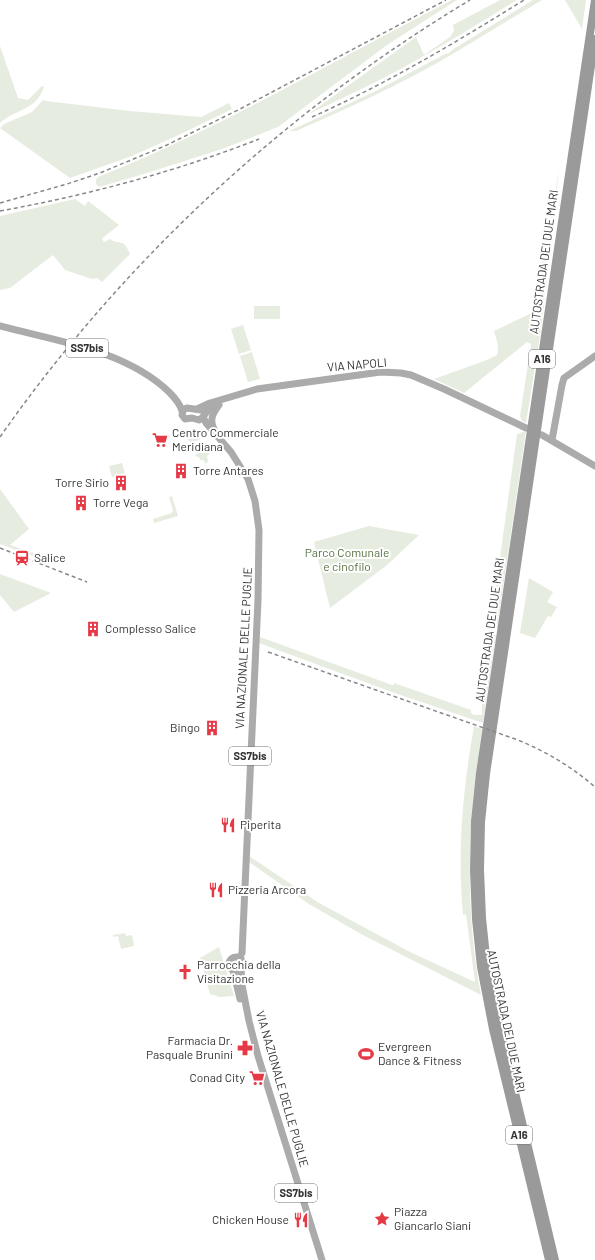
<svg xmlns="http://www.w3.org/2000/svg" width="595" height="1260" font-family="Barlow,sans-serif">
	<rect width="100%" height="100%" fill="#fff"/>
	<g fill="#e6ecdf">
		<path d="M452 0H457L387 45 278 127 222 149 147 173 99 187 96 184V180L98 177C221 128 335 60 452 0Z"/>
		<path d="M500 0H517C480 23 444 45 406 66 375 83 343 98 311 113H310L416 37 424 55 450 37 454 31 453 25Z"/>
		<path d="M533 0H542C512 18 481 37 451 55 401 84 349 108 296 131H289L372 93 447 53 448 54 452 50Z"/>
		<polygon points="565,0 586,0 582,29"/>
		<path d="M0 46 18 98 28 100 42 86 44 87C36 111 15 109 0 123Z"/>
		<polygon points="43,100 46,101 130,111 201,117 229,103 232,109 183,133 132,156 70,178 0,128 4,124 32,112"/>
		<path d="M559 169 541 330 526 423 522 421 520 416 531 344 527 342 464 393 434 379 487 360 497 355C500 346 496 339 494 331L536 311 540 274 551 218Z"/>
		<path d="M75 199 85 206 88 201 119 225 105 236 102 239 104 242 110 239C120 246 123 237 130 254L102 282 97 278 92 279 65 270 53 255 10 288 0 290V216Z"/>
		<rect x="254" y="306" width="26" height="13"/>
		<polygon points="243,325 251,350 239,354 231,329"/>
		<polygon points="252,352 260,379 248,382 240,356"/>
		<polygon points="526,431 497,628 492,626 491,623 517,434"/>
		<polygon points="190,432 197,435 200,440 190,442 185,436 186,433"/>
		<polygon points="206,448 211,452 207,456 208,461 206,464 203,460 200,460 199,457 195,456 197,453 203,452"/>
		<polygon points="122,463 125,473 112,477 109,466"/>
		<polygon points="0,489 29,529 10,545 39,555 38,558 0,544"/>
		<polygon points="172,496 178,516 154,523 153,519 172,513 173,510 169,497"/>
		<polygon points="369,526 419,535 387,565 330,608 314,542"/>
		<polygon points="0,574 51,593 14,612 0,595"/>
		<polygon points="529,578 553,592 547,602 557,607 551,617 548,616 535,638 520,633"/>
		<polygon points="490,634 496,635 483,723 389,691 259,643 260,637 392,685 394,685 394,683 471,710 471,713 474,715 482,715 482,703 485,674 479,665 484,659"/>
		<path d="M474 726 482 729C478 760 473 791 471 822 468 880 470 939 481 995L361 934 309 904 249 862V856L319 903 410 952 475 982 466 914 463 915C457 852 463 788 474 726Z"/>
		<polygon points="125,933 126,936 132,935 134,946 121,949 118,936 113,937 113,935"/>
		<polygon points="219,947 234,996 220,997 210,994 200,958"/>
	</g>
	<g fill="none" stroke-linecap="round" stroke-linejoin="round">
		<g stroke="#ababab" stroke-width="7">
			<path d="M0 326C56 341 125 350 169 392 174 397 180 403 182 411"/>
			<polyline points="197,409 210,403 257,389 366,374 381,372 401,373 411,375 444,389 526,428"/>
			<path d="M201 410 187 408 183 410 182 415 185 419 192 418 199 420C205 417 207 409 214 405"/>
			<polyline points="203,417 206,423 231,452 248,479 255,501 259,530 258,600 242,953 239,958"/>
			<path d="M214 429C209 420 213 413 219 405"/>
			<polyline points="542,435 595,466"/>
			<polyline points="552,440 562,385 564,378 595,356"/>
			<circle cx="236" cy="964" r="7"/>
			<polyline points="241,969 242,985 249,1021 258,1056 322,1260"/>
			<polyline points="233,970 240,999"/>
		</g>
		<g stroke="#9a9a9a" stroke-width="8">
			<polyline points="549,1260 493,1029 481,967 476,919 474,870 475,821 480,773 595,0"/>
			<polyline points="555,1260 496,1013 487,966 482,918 480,870 481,822 486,774 595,39"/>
		</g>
		<g stroke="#888" stroke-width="1.5" stroke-dasharray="4 3" stroke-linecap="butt">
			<path d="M312 117C386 84 455 43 524 0"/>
			<polyline points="0,203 67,184 100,173 167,145 240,109 446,0"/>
			<path d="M0 211C88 195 175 172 259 139"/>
			<path d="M0 437C124 260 285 111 470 0"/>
			<polyline points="0,548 87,582"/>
			<path d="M268 652 518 740C547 752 572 767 595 787"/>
		</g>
	</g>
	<defs>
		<symbol id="supermarket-bare" viewBox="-9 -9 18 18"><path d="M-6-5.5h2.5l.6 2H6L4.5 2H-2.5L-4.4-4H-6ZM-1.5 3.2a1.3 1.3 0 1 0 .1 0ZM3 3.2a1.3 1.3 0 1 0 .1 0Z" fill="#e63946" stroke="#fff" stroke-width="2.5" paint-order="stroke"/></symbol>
		<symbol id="building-bare" viewBox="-9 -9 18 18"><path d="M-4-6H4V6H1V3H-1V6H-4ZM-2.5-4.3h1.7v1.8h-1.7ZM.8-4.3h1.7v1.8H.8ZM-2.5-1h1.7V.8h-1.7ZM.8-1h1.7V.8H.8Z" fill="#e63946" stroke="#fff" stroke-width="2.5" paint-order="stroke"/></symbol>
		<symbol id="station-bare" viewBox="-9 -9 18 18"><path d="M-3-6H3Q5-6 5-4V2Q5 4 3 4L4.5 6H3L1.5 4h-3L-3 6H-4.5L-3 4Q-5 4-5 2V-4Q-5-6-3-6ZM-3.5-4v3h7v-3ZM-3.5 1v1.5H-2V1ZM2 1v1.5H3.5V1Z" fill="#e63946" stroke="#fff" stroke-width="2.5" paint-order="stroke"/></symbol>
		<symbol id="restaurant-bare" viewBox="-9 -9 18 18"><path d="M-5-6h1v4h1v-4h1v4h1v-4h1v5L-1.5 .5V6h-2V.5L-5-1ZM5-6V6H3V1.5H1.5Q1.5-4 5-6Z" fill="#e63946" stroke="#fff" stroke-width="2.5" paint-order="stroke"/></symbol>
		<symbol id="church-bare" viewBox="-9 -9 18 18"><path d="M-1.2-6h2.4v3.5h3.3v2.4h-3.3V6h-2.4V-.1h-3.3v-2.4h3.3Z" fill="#e63946" stroke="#fff" stroke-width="2.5" paint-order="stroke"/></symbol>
		<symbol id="pharmacy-bare" viewBox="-9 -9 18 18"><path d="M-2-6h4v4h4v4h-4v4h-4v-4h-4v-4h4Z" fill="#e63946" stroke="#fff" stroke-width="2.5" paint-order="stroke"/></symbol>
		<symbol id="stadium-bare" viewBox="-9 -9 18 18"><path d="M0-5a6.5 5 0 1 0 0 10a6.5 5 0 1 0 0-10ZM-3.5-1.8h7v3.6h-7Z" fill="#e63946" stroke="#fff" stroke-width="2.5" paint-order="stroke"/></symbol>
		<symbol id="sight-bare" viewBox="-9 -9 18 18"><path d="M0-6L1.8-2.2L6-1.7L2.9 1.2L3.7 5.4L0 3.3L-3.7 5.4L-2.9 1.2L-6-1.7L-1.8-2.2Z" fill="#e63946" stroke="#fff" stroke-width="2.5" paint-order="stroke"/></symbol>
	</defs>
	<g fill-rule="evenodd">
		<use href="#supermarket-bare" x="149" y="429" width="22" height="22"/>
		<use href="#building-bare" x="170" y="460" width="22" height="22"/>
		<use href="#building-bare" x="110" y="472" width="22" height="22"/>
		<use href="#building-bare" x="70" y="492" width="22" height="22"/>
		<use href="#station-bare" x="11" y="547" width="22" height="22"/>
		<use href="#building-bare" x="82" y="618" width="22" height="22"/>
		<use href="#building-bare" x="201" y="717" width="22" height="22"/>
		<use href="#restaurant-bare" x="217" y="814" width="22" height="22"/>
		<use href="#restaurant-bare" x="205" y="879" width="22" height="22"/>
		<use href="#church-bare" x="174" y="961" width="22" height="22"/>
		<use href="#pharmacy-bare" x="234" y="1037" width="22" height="22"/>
		<use href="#stadium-bare" x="355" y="1043" width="22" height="22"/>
		<use href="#supermarket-bare" x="246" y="1067" width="22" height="22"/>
		<use href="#sight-bare" x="371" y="1208" width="22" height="22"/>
		<use href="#restaurant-bare" x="290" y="1209" width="22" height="22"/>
	</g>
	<g text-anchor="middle" stroke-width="4" stroke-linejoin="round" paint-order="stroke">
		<g fill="#fff" stroke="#707070" stroke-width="1">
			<rect x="66" y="339" width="42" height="18" rx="3"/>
			<rect x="529" y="350" width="26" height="18" rx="3"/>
			<rect x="229" y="747" width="42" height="18" rx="3"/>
			<rect x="506" y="1126" width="26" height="18" rx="3"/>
			<rect x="275" y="1184" width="42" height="18" rx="3"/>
		</g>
		<g font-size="11" font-weight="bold" fill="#333">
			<text x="87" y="352">SS7bis</text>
			<text x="542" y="363">A16</text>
			<text x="250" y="760">SS7bis</text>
			<text x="519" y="1139">A16</text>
			<text x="296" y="1197">SS7bis</text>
		</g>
		<g font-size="12" fill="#333" stroke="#fff">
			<text transform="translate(544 262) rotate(-82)" y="4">AUTOSTRADA DEI DUE MARI</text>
			<text transform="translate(357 365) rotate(-5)" y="4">VIA NAPOLI</text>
			<text transform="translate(490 630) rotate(-82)" y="4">AUTOSTRADA DEI DUE MARI</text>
			<text transform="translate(244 648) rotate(-87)" y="4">VIA NAZIONALE DELLE PUGLIE</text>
			<text transform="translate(506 1021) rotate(78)" y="4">AUTOSTRADA DEI DUE MARI</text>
			<text transform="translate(282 1089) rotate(74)" y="4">VIA NAZIONALE DELLE PUGLIE</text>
		</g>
		<g font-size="12" fill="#333" stroke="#fff" text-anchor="start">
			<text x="172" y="437">Centro Commerciale<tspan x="172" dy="14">Meridiana</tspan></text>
			<text x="193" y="475">Torre Antares</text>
			<text x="109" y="487" text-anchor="end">Torre Sirio</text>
			<text x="93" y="507">Torre Vega</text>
			<text x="34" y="562">Salice</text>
			<text x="105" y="633">Complesso Salice</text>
			<text x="200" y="732" text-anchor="end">Bingo</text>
			<text x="240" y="829">Piperita</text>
			<text x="228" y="894">Pizzeria Arcora</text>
			<text x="197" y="969">Parrocchia della<tspan x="197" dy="14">Visitazione</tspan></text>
			<text x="233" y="1045" text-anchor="end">Farmacia Dr.<tspan x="233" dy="14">Pasquale Brunini</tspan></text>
			<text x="378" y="1051">Evergreen<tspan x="378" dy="14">Dance &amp; Fitness</tspan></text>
			<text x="245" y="1082" text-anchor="end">Conad City</text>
			<text x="394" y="1216">Piazza<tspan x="394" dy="14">Giancarlo Siani</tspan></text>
			<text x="289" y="1224" text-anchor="end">Chicken House</text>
		</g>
		<g font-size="12" fill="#56703f" stroke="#fff">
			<text x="347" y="557">Parco Comunale<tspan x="347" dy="14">e cinofilo</tspan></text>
		</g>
	</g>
</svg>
